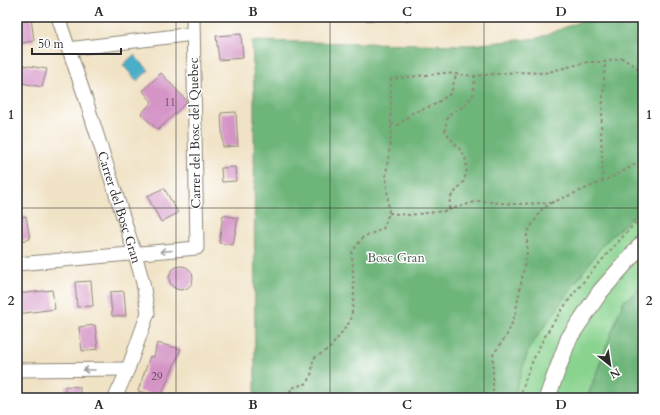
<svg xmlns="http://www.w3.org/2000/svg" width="660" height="415" font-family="Cardo,serif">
	<rect width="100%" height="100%" fill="#fff"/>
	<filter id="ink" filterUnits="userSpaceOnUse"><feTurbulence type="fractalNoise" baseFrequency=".025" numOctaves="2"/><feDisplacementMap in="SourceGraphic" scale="8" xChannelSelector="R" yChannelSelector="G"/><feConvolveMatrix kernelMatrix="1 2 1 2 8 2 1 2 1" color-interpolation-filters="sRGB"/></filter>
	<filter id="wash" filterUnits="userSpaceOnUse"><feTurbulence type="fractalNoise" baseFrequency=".012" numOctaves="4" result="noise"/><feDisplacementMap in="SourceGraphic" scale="16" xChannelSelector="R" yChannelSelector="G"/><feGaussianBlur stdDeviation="0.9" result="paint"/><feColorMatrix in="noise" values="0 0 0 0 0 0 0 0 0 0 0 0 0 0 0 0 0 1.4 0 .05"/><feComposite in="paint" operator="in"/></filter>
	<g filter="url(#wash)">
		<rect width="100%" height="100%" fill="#f0e2c5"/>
		<polygon fill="#89d38f" stroke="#5a7f5d" points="643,207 643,286 623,302 587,398 513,398 529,348 603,244"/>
		<g fill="#6eb57a" stroke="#4c7052">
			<polygon points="591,17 643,17 643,207 603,244 529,348 513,398 255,398 254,94 252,41 471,45 538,38"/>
			<polygon points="643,286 643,398 587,398 623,302"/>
		</g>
		<polygon fill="#48aec7" stroke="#3a6c79" points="134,55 149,70 137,81 123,65"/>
		<g id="blocks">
			<g fill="#d494c6">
				<polygon points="17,17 31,17 34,41 17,44"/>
				<polygon points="241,34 243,58 219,60 216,36"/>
				<polygon points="17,64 47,69 42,87 17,82"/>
				<polygon points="161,73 186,100 186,103 158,130 141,114 152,102 143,91"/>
				<polygon points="236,112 238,146 223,147 221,113"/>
				<polygon points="235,167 236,181 222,182 221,168"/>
				<polygon points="164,188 178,213 161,222 147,196"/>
				<polygon points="223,215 238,218 233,245 219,243"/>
				<polygon points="26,216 30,239 17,242 17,218"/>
				<circle cx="181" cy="278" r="12"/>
				<polygon points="91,281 93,306 77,307 75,282"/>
				<polygon points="52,290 55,309 17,314 17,294"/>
				<polygon points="124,291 126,316 112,316 110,292"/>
				<polygon points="95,325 98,349 82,351 79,327"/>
				<polygon points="157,343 181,349 161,396 138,391 150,356 154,357"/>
				<polygon points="65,386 80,387 80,398 65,398"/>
			</g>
		</g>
	</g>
	<g filter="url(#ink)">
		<use href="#blocks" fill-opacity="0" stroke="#8e8678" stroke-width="1"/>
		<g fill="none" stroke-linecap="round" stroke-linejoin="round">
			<defs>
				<polyline id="service" points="368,17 464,17"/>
				<g id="minor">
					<path id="s1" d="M58 17 85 97 135 254 143 283 148 313 128 369 115 398"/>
					<polyline points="68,49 193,34"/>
					<polyline points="17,264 197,248 193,17"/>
					<polyline points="17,370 128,369"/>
				</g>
				<polyline id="tertiary" points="547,398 569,338 600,292 643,243"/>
			</defs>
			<use href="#service" stroke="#8e8678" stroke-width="8"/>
			<use href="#minor" stroke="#8e8678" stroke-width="15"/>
			<use href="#tertiary" stroke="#8e8678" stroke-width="18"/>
			<g stroke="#8e8678" stroke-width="2" stroke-dasharray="3 3" stroke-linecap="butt">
				<polyline points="391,124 398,125 412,113 434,105 451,93 456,75"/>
				<polyline points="603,182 601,131 605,62"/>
				<path d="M551 203C582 190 614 178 643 160"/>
				<polyline points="449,209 450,198 464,181 467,169 465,156 445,131 447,119 451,113 464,106 473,95 475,76"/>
				<polyline points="389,213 409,215 445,211 478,201 513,204 551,203 542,209 527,233 527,252 515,315 508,333 493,355 493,398"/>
				<polyline points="289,398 291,388 308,383 312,372 313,359 331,347 351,320 354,294 352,252 363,237 383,229 389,213 386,175 391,137 391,79 444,73 475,76 517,72 544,73 588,62 605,62 622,58 639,69 643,81"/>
				<path d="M520 398C539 322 593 271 643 214"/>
			</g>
			<use href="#service" stroke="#fff" stroke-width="6"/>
			<use href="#minor" stroke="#fff" stroke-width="13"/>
			<use href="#tertiary" stroke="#fff" stroke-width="16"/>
		</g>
		<defs><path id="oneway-shaft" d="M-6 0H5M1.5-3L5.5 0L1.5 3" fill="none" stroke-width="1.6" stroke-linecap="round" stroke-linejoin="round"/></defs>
		<g stroke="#a0a0a0">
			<use href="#oneway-shaft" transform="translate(166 251) rotate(175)"/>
			<use href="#oneway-shaft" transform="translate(89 370) rotate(-180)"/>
		</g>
	</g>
	<path fill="none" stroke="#2b2b2b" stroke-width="1" stroke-opacity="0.55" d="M176 17V398M330 17V398M484 17V398M17 208H643"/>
	<g text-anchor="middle" stroke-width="3" stroke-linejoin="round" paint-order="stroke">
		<g font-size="11" fill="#554552">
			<text x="170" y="106">11</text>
			<text x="157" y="380">29</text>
		</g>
		<g font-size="13" fill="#2b2b2b" stroke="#fff">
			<text transform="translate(194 133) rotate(-91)" y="5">Carrer del Bosc del Quebec</text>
			<text dy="5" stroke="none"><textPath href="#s1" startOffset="200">Carrer del Bosc Gran</textPath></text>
		</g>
		<g font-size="13" fill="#475d49" stroke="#fff">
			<text x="396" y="262">Bosc Gran</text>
		</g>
	</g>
	<rect width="660" height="415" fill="none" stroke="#fff" stroke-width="44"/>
	<g transform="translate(610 365) rotate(150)" stroke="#ffffff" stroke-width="3" paint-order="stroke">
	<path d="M0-3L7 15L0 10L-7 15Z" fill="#2b2b2b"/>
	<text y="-6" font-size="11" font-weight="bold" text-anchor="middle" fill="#2b2b2b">N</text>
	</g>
	<path d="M32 48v6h89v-6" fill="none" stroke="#2b2b2b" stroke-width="2"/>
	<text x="38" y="48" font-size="12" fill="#2b2b2b" stroke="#ffffff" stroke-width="3" paint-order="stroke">50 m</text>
	<rect x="22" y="22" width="616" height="371" fill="none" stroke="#2b2b2b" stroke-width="1.5"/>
	<g font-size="13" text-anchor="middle" font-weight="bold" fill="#2b2b2b">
		<text x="99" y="16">A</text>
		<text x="253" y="16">B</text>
		<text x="407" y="16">C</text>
		<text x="561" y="16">D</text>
		<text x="11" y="119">1</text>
		<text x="649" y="119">1</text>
		<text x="11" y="305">2</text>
		<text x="649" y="305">2</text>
		<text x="99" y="409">A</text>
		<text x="253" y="409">B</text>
		<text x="407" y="409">C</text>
		<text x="561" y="409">D</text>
	</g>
</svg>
